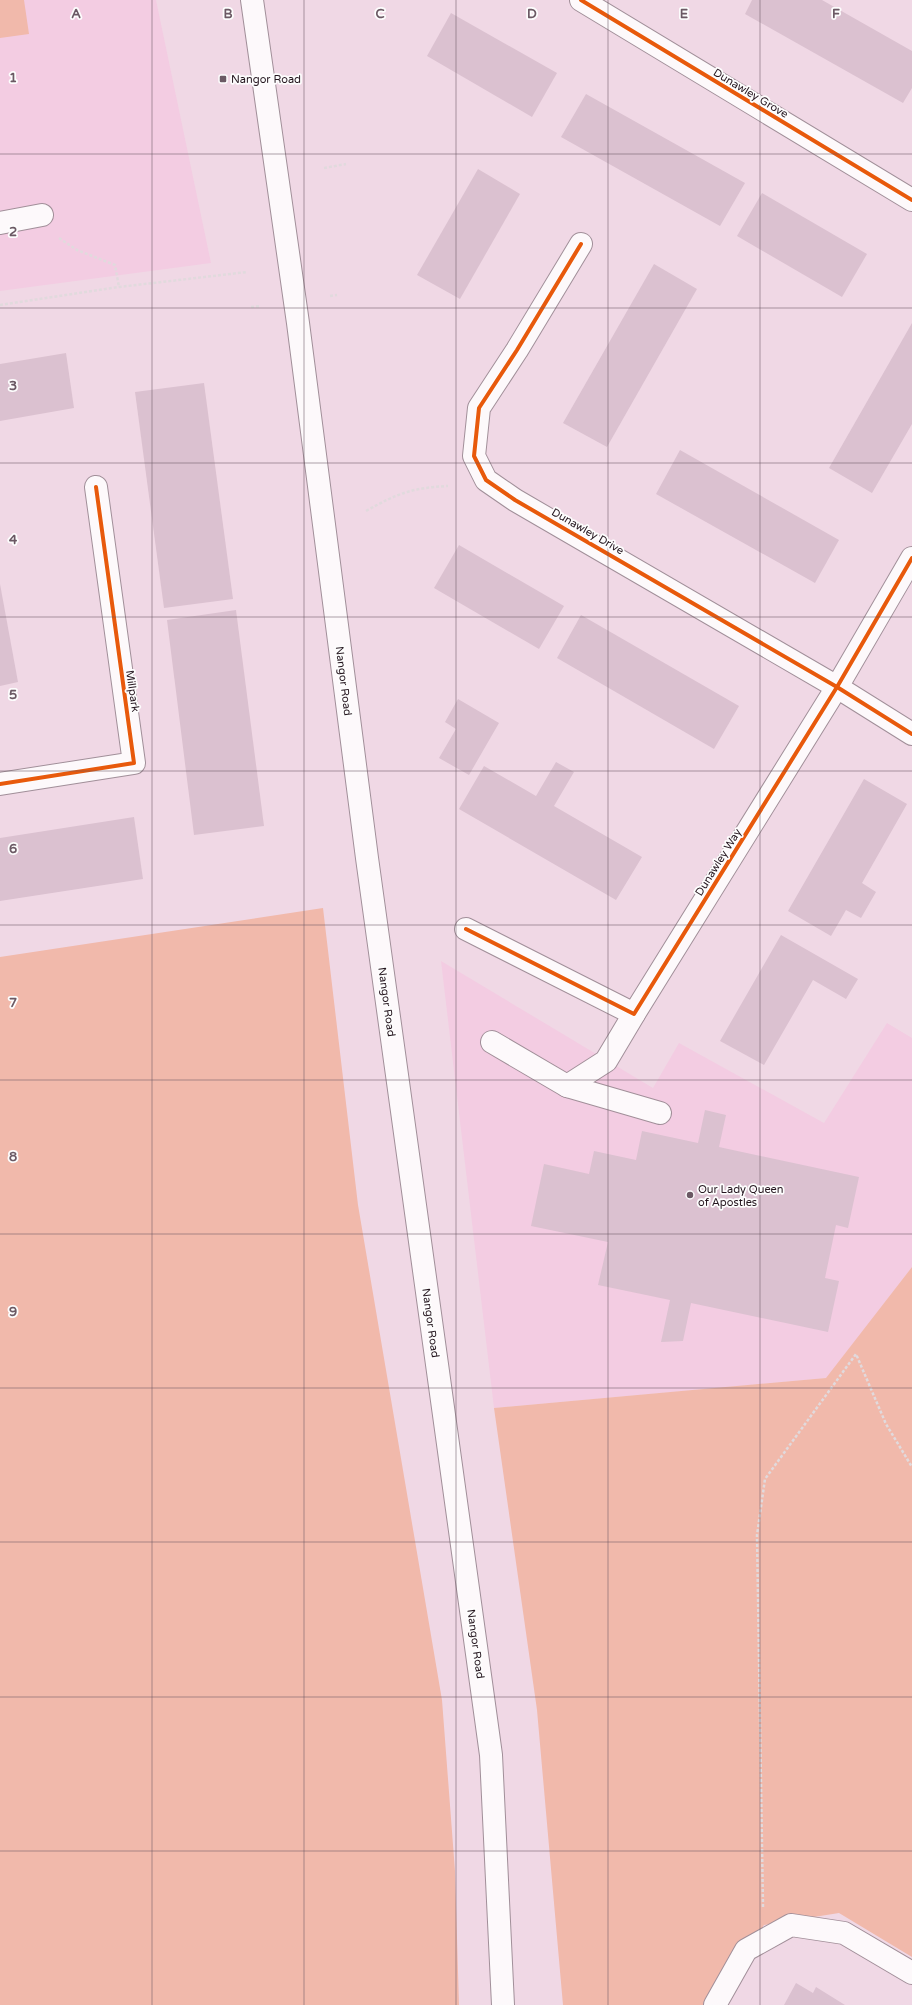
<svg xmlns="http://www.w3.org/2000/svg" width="912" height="2005" font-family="'Varela Round',sans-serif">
	<rect width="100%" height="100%" fill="#f0d8e5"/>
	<g fill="#f3cce2">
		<polygon points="0,0 156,0 211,263 0,291"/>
		<polygon points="441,961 653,1088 679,1043 824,1123 887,1023 912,1038 912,1267 827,1378 494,1408"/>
	</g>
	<g fill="#f1b9ab">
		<polygon points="0,0 24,0 29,34 0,38"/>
		<polygon points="323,908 358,1205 442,1700 455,1871 459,2005 0,2005 0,957"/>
		<polygon points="912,1267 912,1957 839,1913 764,1925 731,1971 721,2005 563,2005 537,1710 494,1408 826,1378"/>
	</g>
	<g fill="#dbc1d0">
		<polygon points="752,0 822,0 912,51 912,88 903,103 745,14"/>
		<polygon points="451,13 557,73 532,117 427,56"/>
		<polygon points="586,94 745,183 720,226 561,137"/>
		<polygon points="478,169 520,194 460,299 417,275"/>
		<polygon points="762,193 867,254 842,297 737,236"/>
		<polygon points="654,264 697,289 607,447 563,423"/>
		<polygon points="912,323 912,424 872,493 829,468"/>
		<polygon points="66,353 74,408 0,421 0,364"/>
		<polygon points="204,383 233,599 164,608 135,392"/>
		<polygon points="680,450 839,540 815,583 656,494"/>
		<polygon points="459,545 564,606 539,649 434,588"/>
		<polygon points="0,584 18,682 0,686"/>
		<polygon points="236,610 264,826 194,835 167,620"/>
		<polygon points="581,615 739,706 714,749 557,658"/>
		<polygon points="458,699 499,723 469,775 439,758 456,729 445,722"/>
		<polygon points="556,762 574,772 554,806 642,857 616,900 459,809 484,766 536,796"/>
		<polygon points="864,779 907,804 862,883 876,892 861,918 846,910 831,936 788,911"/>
		<polygon points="134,817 143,879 0,901 0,838"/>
		<polygon points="781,935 858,979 846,999 813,980 764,1065 720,1041"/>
		<polygon points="705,1110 726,1115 719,1147 859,1177 848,1228 836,1225 825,1278 839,1281 828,1332 691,1303 683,1341 661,1342 670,1300 598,1285 608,1242 531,1226 544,1164 589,1174 594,1151 636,1160 642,1131 698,1143"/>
		<polygon points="796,1983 813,1993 816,1987 845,2005 784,2005"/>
	</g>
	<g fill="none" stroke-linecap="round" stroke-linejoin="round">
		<defs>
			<g id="minor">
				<polyline points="581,0 912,200"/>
				<polyline points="0,223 42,215"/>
				<polyline points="581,244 517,350 479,408 474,456 486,480 515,500 837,687 912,734"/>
				<polyline points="0,784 134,763 96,487"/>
				<polyline points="466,929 634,1014 837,687 912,558"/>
				<polyline points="492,1042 567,1086 606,1061 634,1014"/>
				<polyline points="567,1086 660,1113"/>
				<polyline points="715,2005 746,1950 791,1925 844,1933 912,1973"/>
			</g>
			<polyline id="major" points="252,0 298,323 367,858 491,1755 503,2005"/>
		</defs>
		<use href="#minor" stroke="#a18f99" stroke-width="24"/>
		<use href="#major" stroke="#a18f99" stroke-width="24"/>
		<g stroke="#e1dadd" stroke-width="2.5" stroke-dasharray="3 2" stroke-linecap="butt">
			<polyline points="324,168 346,164"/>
			<polyline points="59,238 77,250 115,265 119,287"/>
			<polyline points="330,296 337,295"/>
			<polyline points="0,305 119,287 247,272"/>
			<polyline points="251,307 261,306"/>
			<path d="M366 511C398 493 412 488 448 486"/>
			<polyline points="763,1907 757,1535 765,1479 856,1354 886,1424 912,1467"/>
		</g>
		<use href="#minor" stroke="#fdf9fb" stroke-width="22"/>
		<use href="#major" stroke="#fdf9fb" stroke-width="22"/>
		<defs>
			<g id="cycleway">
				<polyline points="581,0 912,200"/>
				<polyline points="581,244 517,350 479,408 474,456 486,480 515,500 837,687 912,734"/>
				<polyline points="0,784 134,763 96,487"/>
				<polyline points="466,929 634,1014 837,687 912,558"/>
			</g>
		</defs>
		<use href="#cycleway" stroke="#fdfdfd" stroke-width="6"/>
		<use href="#cycleway" stroke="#e8590c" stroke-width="4"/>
	</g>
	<path fill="none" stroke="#6b5964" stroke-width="1" stroke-opacity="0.55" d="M152 0V2005M304 0V2005M456 0V2005M608 0V2005M760 0V2005M0 154H912M0 308H912M0 463H912M0 617H912M0 771H912M0 925H912M0 1080H912M0 1234H912M0 1388H912M0 1542H912M0 1697H912M0 1851H912"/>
	<g fill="#6b5964" stroke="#fdfdfd" stroke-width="1.5">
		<rect x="219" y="75" width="8" height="8" rx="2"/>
		<circle cx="690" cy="1195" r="4"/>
	</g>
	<g text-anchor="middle" stroke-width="3.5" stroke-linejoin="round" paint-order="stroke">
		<g font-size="11" fill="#24151e" stroke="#fdfdfd" text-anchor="start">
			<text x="231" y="83">Nangor Road</text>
			<text x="698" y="1193">Our Lady Queen<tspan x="698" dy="13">of Apostles</tspan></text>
		</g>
		<g font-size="11" fill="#24151e" stroke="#fdfdfd">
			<text transform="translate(751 93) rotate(31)" y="4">Dunawley Grove</text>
			<text transform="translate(588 531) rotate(30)" y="4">Dunawley Drive</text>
			<text transform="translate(344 681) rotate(83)" y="4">Nangor Road</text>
			<text transform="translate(133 691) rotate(82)" y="4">Millpark</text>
			<text transform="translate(718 862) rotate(-58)" y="4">Dunawley Way</text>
			<text transform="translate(387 1002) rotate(82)" y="4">Nangor Road</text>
			<text transform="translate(431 1323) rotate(82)" y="4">Nangor Road</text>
			<text transform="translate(476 1644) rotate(82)" y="4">Nangor Road</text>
		</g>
	</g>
	<g font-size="13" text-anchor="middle" font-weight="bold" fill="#6b5964" stroke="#fdfdfd" stroke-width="3.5" stroke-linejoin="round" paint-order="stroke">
		<text x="76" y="18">A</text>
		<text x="228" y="18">B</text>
		<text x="380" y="18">C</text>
		<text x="532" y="18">D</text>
		<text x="684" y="18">E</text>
		<text x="836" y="18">F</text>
		<text x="13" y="82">1</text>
		<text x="13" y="236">2</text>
		<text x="13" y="390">3</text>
		<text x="13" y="544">4</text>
		<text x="13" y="699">5</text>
		<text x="13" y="853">6</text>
		<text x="13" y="1007">7</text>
		<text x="13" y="1161">8</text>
		<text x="13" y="1316">9</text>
	</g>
</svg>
